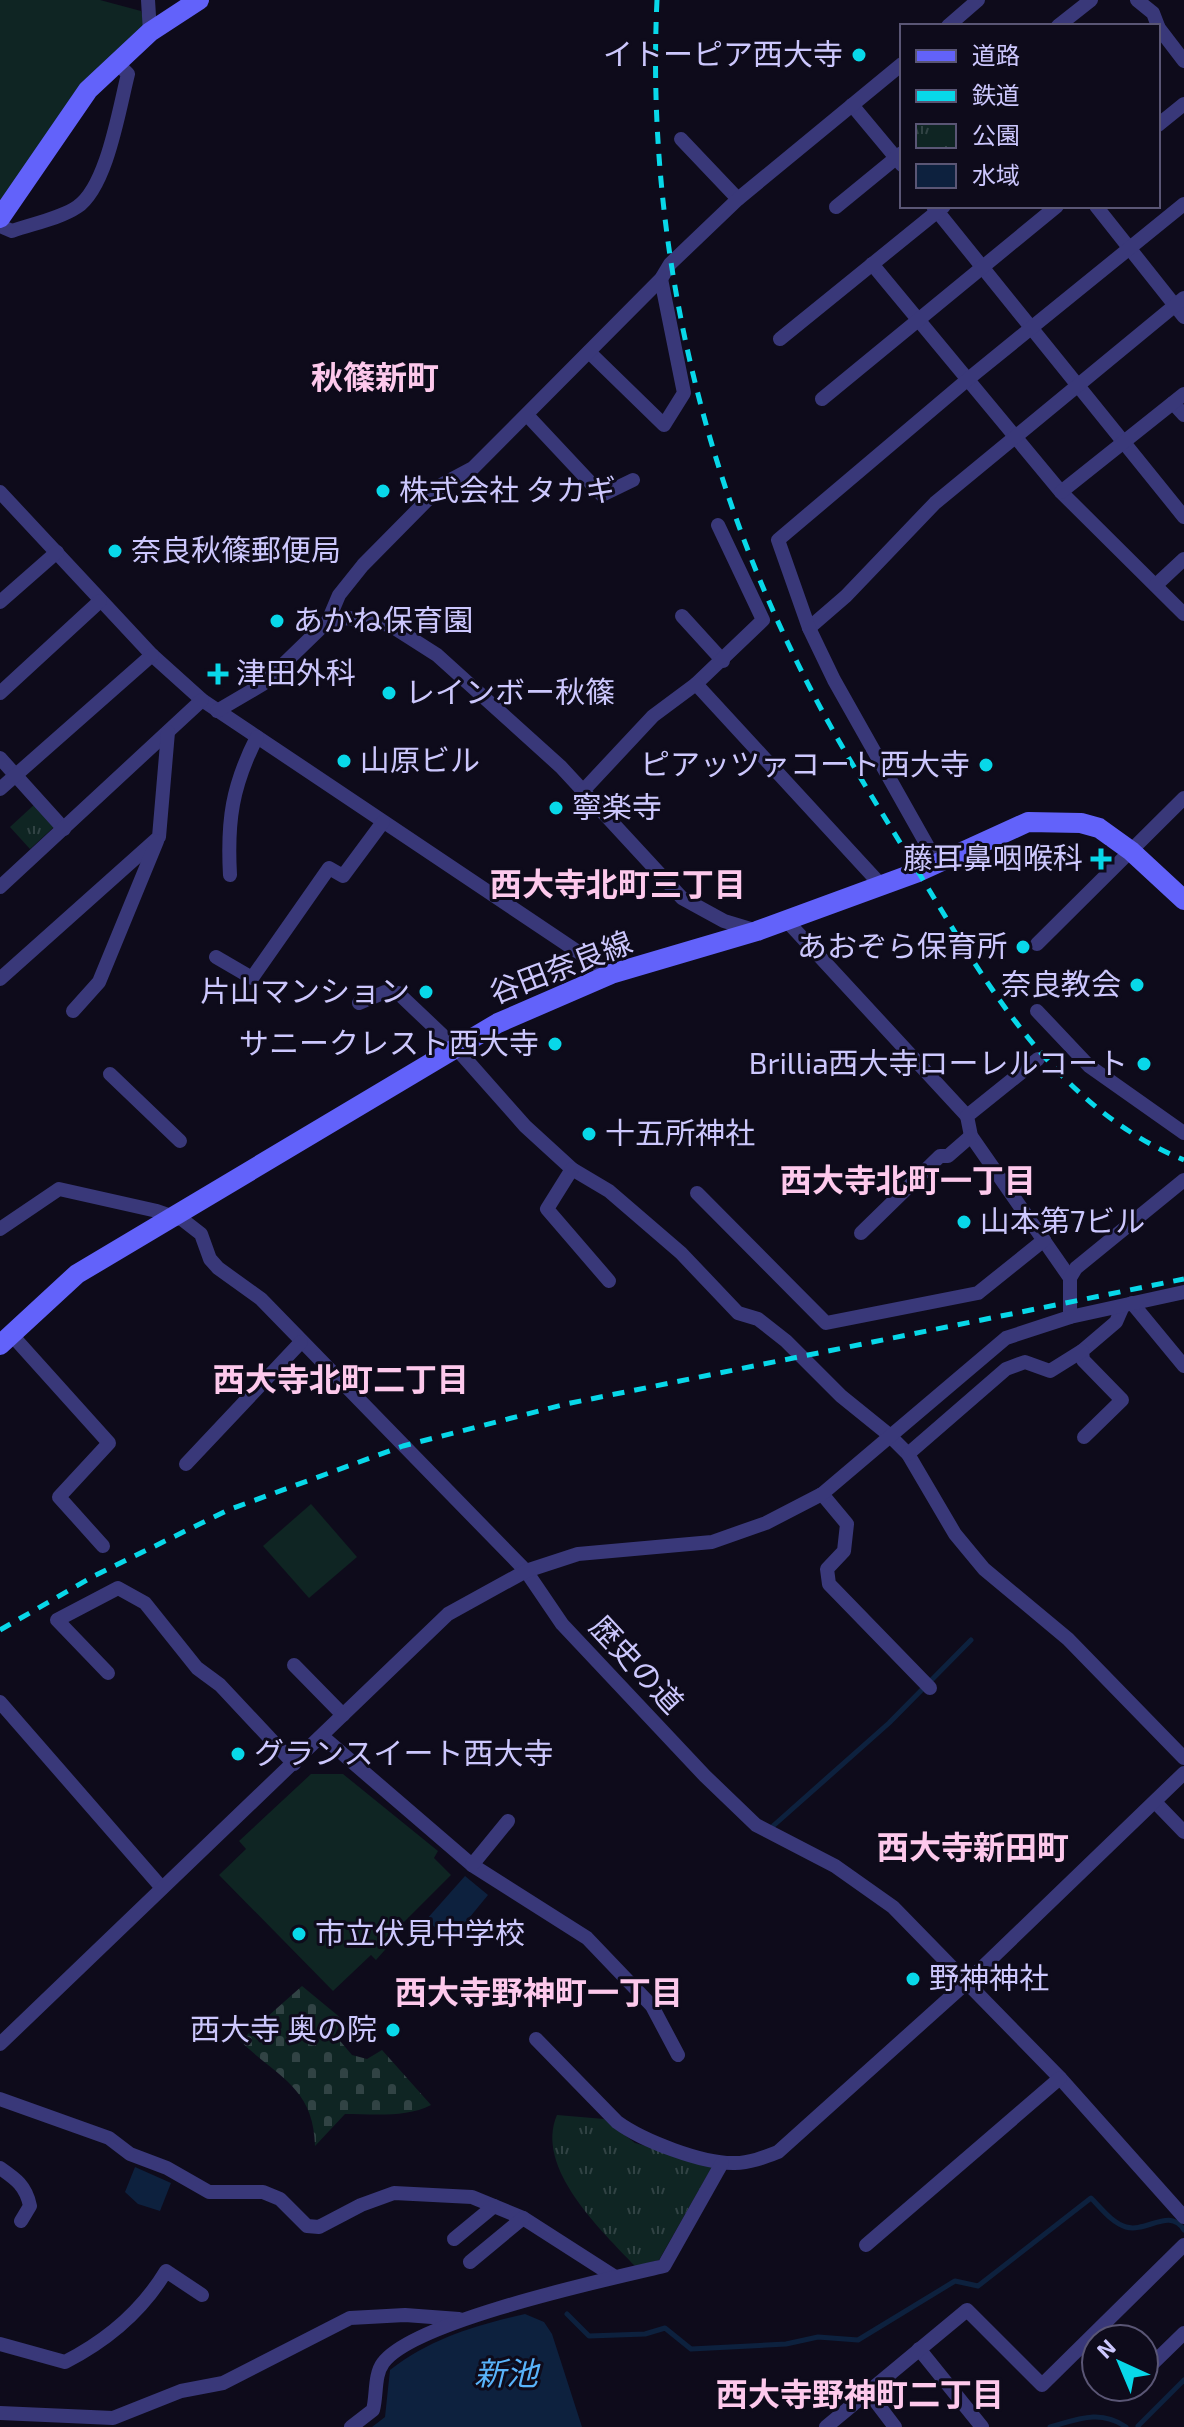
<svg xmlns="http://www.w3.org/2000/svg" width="1184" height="2427" font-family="'Exo 2','Noto Sans JP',sans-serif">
	<defs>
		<pattern id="cemetery-stones" width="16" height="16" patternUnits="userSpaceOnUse" patternTransform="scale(2)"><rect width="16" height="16" fill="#0f2523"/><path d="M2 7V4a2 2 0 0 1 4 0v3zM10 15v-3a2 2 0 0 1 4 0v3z" fill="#314344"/></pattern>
		<pattern id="park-tufts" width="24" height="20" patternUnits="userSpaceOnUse" patternTransform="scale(2)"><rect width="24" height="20" fill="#0f2523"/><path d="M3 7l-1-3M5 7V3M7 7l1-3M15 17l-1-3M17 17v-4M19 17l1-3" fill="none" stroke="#314344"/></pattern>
	</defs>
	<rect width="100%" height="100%" fill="#0e0b1b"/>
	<path fill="url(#cemetery-stones)" d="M302 1986 342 2019 335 2035 352 2055 367 2059 382 2050 431 2105C406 2118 372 2114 345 2114L315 2146C314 2088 278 2077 240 2041Z"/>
	<g fill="url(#park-tufts)">
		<polygon points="35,804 55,826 30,849 10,827"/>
		<path d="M557 2115 604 2119 635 2143 713 2165 659 2260 635 2266C602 2231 534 2168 557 2115Z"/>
	</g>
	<g fill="#0f2523">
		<polygon points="0,0 100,0 141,11 145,27 74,93 0,202"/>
		<polygon points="311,1504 357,1557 309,1598 263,1546"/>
		<polygon points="311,1774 343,1774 438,1851 434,1858 451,1875 388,1938 392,1942 376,1960 371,1955 333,1991 219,1875 246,1849 239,1841"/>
	</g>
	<g fill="#0d213e">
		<polygon points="465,1876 488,1895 451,1940 426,1920"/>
		<polygon points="135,2167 171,2183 160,2211 138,2204 125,2192"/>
		<path d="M525 2314 544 2322 552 2334 582 2427H372L385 2417 390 2370C432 2338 474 2326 525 2314Z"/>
	</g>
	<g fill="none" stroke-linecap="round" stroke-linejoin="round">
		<g stroke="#0d213e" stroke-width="5">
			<polyline points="773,1826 889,1723 971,1640"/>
			<path d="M567 2314 589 2336 645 2334 665 2328 691 2349 786 2344 818 2337 858 2340 955 2281 978 2286 1091 2198C1101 2208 1112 2223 1126 2227 1146 2233 1170 2207 1184 2230"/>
			<polyline points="1138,2426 1184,2380"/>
			<path d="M1050 2427C1078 2419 1101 2409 1126 2427"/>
		</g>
		<g stroke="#393879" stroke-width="14">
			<polyline points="148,0 150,32"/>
			<polyline points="1137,0 1153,13 1158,26"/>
			<polyline points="948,26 978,0"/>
			<polyline points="1058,26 1091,0"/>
			<polyline points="1158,27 1184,61"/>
			<polyline points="852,105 902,165"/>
			<polyline points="1158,125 1184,104"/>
			<polyline points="681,139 738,199"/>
			<polyline points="933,206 1184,517"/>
			<polyline points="1096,206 1184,317"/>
			<polyline points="836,207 902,153"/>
			<path d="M0 226 12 231C31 224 59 219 77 207 107 187 119 109 128 74L117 63"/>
			<polyline points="872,264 1061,492 1184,614"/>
			<polyline points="780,339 944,206"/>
			<polyline points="589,352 664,425 684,393 661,279"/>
			<polyline points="822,399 1057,206"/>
			<polyline points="1173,403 1184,415"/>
			<polyline points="527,415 602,495 633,480"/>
			<polyline points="0,492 152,655 202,700 611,974"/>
			<polyline points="1061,492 1184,394"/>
			<polyline points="1156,585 1184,559"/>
			<polyline points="0,602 57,552"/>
			<polyline points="682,616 723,661"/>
			<polyline points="328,621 339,595 363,565 443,484 473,468 661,279 670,264 738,199 902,64"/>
			<polyline points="809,628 846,596 935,503 1184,298"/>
			<polyline points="696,684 763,620 718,525"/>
			<polyline points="0,693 100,601"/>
			<polyline points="217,711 263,684 328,621 349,618 390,625 437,655 561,767 682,898 724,921 757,931"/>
			<polyline points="0,758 64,829"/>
			<polyline points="0,789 152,655"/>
			<polyline points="581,793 653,716 696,684 881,885"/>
			<polyline points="936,861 834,680 809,628 778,540 967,380 1184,204"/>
			<path d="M230 875C227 821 232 786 257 737"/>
			<polyline points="0,887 202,700"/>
			<polyline points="785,919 967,1116"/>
			<polyline points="1037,944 1184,798"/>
			<polyline points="216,957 252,978 329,868 343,876 383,822"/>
			<polyline points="0,979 159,837 168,732"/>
			<polyline points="359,1003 385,992 398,993 456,1048 525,1126 572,1169 609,1191 681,1253 738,1313 758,1319 786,1341 841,1396 888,1434 908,1454 955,1534 984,1569 1068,1639 1184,1758"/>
			<polyline points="73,1011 99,982 157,841"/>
			<polyline points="1037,1011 1089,1066 1184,1133"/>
			<polyline points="1038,1059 967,1116 971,1136 1070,1278"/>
			<polyline points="110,1074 180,1141"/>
			<polyline points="572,1169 547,1209 609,1281"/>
			<polyline points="697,1193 826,1323 978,1293 1044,1240"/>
			<polyline points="0,1229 59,1189 157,1211 183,1220 201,1234 210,1259 218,1268 261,1299 526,1571 562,1624 705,1776 756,1825 835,1866 893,1907 1060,2078 1184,2217"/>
			<polyline points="861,1233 940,1156 948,1156 971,1136"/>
			<polyline points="1132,1303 1184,1366"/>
			<polyline points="1070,1317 1070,1278 1076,1268 1184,1180"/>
			<polyline points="10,1333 109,1443 59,1497 103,1546"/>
			<polyline points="1084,1437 1122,1400 1083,1360 1082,1351 1116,1322 1123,1306"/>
			<polyline points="908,1454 1006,1369 1025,1362 1050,1371 1082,1351"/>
			<polyline points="186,1464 301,1342"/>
			<polyline points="822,1494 847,1524 844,1551 827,1569 829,1584 930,1688"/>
			<polyline points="294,1665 343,1715"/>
			<polyline points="108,1673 57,1620 118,1588 145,1603 197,1668 220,1685 294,1764"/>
			<polyline points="0,1702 162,1888"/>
			<polyline points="322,1736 472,1865 587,1938 652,2006 678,2055"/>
			<polyline points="1155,1802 1184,1832"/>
			<polyline points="472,1865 508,1821"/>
			<path d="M536 2039 617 2122C643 2141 703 2164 735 2163 750 2163 765 2157 778 2152L965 1984 1184 1773"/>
			<polyline points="0,2044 448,1614 526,1571 578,1554 712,1542 766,1523 822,1494 1006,1338 1070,1317 1184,1292"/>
			<polyline points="0,2099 109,2138 130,2154 167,2168 209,2192 263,2192 280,2199 307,2226 319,2227 361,2205 394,2193 472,2197 523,2218 615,2277"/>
			<path d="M0 2168C16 2179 26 2186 30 2206L21 2221"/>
			<polyline points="454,2239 494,2206"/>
			<polyline points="866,2245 1060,2078"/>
			<polyline points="470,2262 523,2218"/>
			<path d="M0 2344 65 2362C106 2341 142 2311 166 2271L202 2295"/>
			<polyline points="919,2349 982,2427"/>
			<polyline points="1144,2372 1184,2333"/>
			<polyline points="867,2390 895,2427"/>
			<polyline points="0,2413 113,2418 181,2391 223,2383 350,2318 405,2315 459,2319"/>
			<path d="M351 2427 373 2410C377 2395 374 2375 383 2363 413 2321 609 2279 664 2266L722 2163"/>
			<polyline points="826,2427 967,2310 1042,2385 1184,2245"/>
		</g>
		<g stroke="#6262fa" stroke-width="20">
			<polyline points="0,218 88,90 150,32 199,0"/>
			<polyline points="0,1345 77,1274 498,1023 611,974 757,931 918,872 1028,822 1081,823 1099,828 1131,851 1184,900"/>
		</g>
		<g stroke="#08d8e9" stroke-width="5" stroke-dasharray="12 10" stroke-linecap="butt">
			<path d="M657 0C646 228 697 460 798 664 835 740 881 811 925 883 991 992 1060 1109 1184 1160"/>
			<polyline points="0,1630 94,1576 228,1510 403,1446 566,1404 1184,1279"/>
		</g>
	</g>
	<g fill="#08d8e9" stroke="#0e0b1b" stroke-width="3">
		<circle cx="859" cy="55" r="8"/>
		<circle cx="383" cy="491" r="8"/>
		<circle cx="115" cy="551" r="8"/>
		<circle cx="277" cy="621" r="8"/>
		<path d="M214 662h8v8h8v8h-8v8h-8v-8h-8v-8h8z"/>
		<circle cx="389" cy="693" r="8"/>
		<circle cx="344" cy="761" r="8"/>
		<circle cx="986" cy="765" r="8"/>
		<circle cx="556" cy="808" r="8"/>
		<path d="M1097 847h8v8h8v8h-8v8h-8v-8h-8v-8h8z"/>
		<circle cx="1023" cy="947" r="8"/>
		<circle cx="1137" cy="985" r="8"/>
		<circle cx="426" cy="992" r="8"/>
		<circle cx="555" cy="1044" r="8"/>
		<circle cx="1144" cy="1064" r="8"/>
		<circle cx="589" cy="1134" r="8"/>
		<circle cx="964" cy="1222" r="8"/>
		<circle cx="238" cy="1754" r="8"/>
		<circle cx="299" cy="1934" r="8"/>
		<circle cx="913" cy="1979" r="8"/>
		<circle cx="393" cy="2030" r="8"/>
	</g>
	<g text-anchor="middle" stroke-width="6" stroke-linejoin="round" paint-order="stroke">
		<g font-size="30" fill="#ccc7fd" stroke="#0e0b1b" text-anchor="start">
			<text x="843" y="65" text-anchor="end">イトーピア西大寺</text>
			<text x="399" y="501">株式会社 タカギ</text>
			<text x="131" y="561">奈良秋篠郵便局</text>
			<text x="293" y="631">あかね保育園</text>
			<text x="236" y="684">津田外科</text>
			<text x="405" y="703">レインボー秋篠</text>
			<text x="360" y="771">山原ビル</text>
			<text x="970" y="775" text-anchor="end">ピアッツァコート西大寺</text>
			<text x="572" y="818">寧楽寺</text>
			<text x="1083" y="869" text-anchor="end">藤耳鼻咽喉科</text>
			<text x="1007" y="957" text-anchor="end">あおぞら保育所</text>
			<text x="1121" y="995" text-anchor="end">奈良教会</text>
			<text x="410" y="1002" text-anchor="end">片山マンション</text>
			<text x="539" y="1054" text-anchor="end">サニークレスト西大寺</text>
			<text x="1128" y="1074" text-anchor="end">Brillia西大寺ローレルコート</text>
			<text x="605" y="1144">十五所神社</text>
			<text x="980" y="1232">山本第7ビル</text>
			<text x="254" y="1764">グランスイート西大寺</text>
			<text x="315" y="1944">市立伏見中学校</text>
			<text x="929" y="1989">野神神社</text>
			<text x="377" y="2040" text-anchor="end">西大寺 奥の院</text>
		</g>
		<g font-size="30" fill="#ccc7fd" stroke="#0e0b1b">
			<text transform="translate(561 968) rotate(-21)" y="10">谷田奈良線</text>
			<text transform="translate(636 1665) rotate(47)" y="10">歴史の道</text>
		</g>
		<g font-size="32" font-weight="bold" fill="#fdc9ec" stroke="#0e0b1b">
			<text x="375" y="389">秋篠新町</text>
			<text x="618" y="896">西大寺北町三丁目</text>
			<text x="908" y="1192">西大寺北町一丁目</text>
			<text x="341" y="1391">西大寺北町二丁目</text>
			<text x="973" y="1859">西大寺新田町</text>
			<text x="539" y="2004">西大寺野神町一丁目</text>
			<text x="860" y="2406">西大寺野神町二丁目</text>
		</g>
		<g font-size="32" font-style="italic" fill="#59b3fa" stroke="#0e0b1b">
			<text x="506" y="2385">新池</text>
		</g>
	</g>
	<rect x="900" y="24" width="260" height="184" fill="#0e0b1b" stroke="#5a5675" stroke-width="2"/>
	<rect x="916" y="50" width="40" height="12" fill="#6262fa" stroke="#5a5675" stroke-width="2"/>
	<text x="972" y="64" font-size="24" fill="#ccc7fd">道路</text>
	<rect x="916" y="90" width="40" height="12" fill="#08d8e9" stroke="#5a5675" stroke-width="2"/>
	<text x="972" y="104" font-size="24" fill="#ccc7fd">鉄道</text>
	<rect x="916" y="124" width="40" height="24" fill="url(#park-tufts)" stroke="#5a5675" stroke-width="2"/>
	<text x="972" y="144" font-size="24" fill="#ccc7fd">公園</text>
	<rect x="916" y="164" width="40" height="24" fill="#0d213e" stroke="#5a5675" stroke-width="2"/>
	<text x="972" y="184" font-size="24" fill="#ccc7fd">水域</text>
	<g transform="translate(1120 2363) rotate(316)"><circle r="38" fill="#0e0b1b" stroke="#5a5675" stroke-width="2"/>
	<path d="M0-6L14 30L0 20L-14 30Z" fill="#08d8e9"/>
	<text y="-12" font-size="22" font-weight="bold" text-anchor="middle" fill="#ccc7fd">N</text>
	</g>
</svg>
